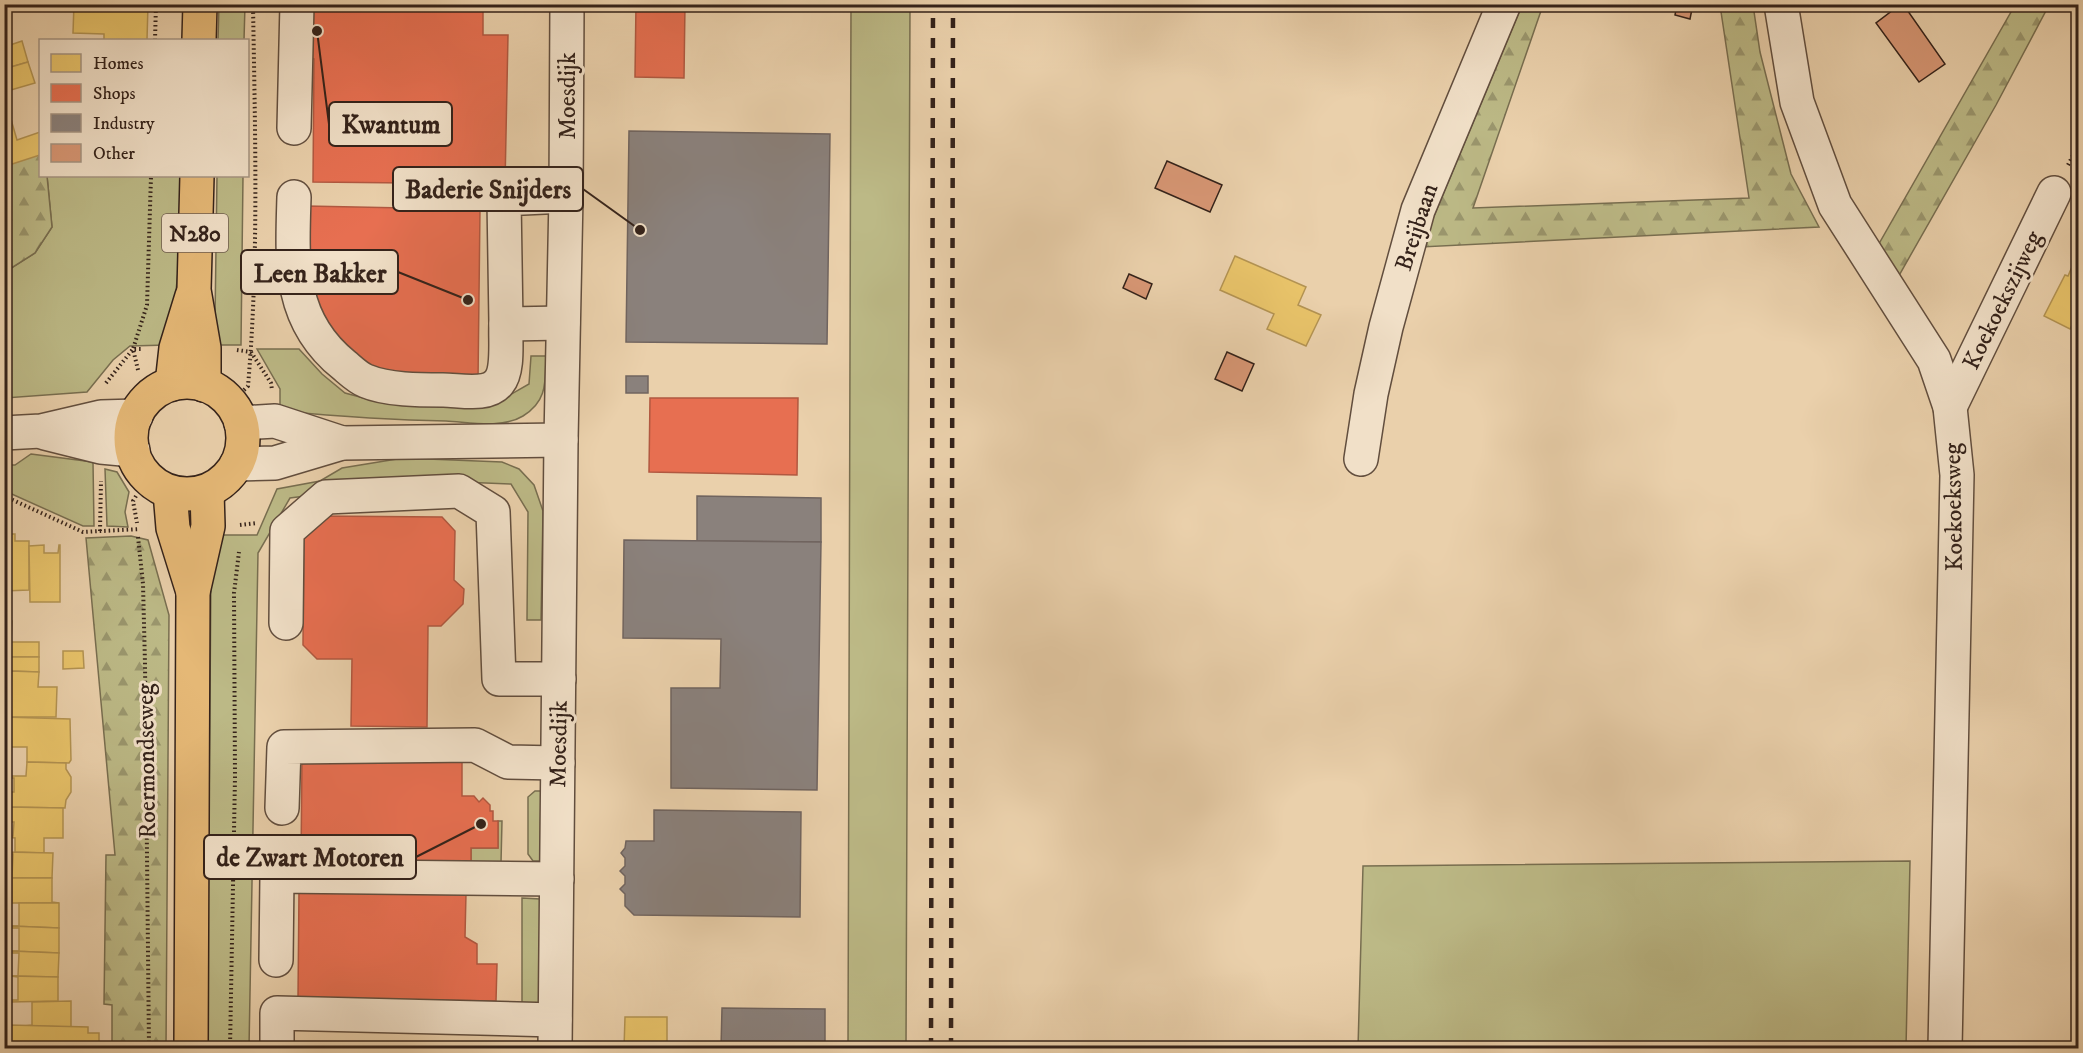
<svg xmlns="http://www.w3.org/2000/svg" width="2083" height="1053" font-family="'IM FELL DW Pica',serif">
	<defs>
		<pattern id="forest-firs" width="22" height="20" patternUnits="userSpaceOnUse" patternTransform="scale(1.5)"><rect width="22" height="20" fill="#bcb986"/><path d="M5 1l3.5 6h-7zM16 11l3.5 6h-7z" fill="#9a966d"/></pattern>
	</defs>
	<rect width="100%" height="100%" fill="#ead0ab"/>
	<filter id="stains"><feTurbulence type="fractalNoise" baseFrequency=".00333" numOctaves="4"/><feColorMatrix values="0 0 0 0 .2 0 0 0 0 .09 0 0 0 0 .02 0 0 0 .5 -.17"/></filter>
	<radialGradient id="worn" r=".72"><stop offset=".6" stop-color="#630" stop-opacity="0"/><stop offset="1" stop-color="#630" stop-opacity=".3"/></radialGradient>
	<g fill="#bcb986" stroke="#786e50" stroke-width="1.5">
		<polygon points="219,5 245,5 244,40 218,40"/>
		<polygon points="851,5 910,5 906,1048 848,1048"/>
		<polygon points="47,176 181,176 180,254 175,299 167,345 130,346 113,360 87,392 5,398 5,272 35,253 52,227"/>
		<polygon points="217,176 243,176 241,345 218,345 215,320"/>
		<path d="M257 349H299L322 374 345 393 375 401 494 404 529 384 531 356H546C545 381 548 401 523 416 502 429 469 422 446 421 390 420 335 416 280 411V389Z"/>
		<polygon points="31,454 93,462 94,526 83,526 5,491 5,465 15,465"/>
		<polygon points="403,458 502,462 519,469 534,485 543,511 541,620 527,620 528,512 511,484 388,479 329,493 290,498 258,553 249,1048 207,1048 211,578 216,535 257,535 277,489 320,481 342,468"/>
		<polygon points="105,469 117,472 129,492 125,512 128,527 107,526"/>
		<polygon points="535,791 541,791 540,861 533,861 528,854 528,797"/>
		<polygon points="498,821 502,821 501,863 471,862 471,848 498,848"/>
		<polygon points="1910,861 1906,1048 1358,1048 1363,866"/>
		<polygon points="522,898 540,899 539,1004 522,1003"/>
	</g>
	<g fill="url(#forest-firs)" stroke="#786e50" stroke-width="1.5">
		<polygon points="1522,5 1543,5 1473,208 1749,198 1720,5 1753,5 1760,52 1791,174 1819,227 1421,247"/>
		<polygon points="2015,5 2049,5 1996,105 1897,279 1876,249"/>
		<polygon points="40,140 40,176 47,176 52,227 35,253 5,272 4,159"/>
		<polygon points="131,536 148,540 169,615 166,1048 112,1048 112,1005 104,1004 106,855 115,855 86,538"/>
	</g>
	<g fill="#e9c46a" stroke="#b39352" stroke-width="1.5">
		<polygon points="74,4 148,4 147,40 104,40 104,34 73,33"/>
		<polygon points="22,41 28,62 4,69 4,47"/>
		<polygon points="28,62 35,83 4,92 4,69"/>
		<polygon points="10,116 17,140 40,132 40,155 6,166 4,161 4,118"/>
		<polygon points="1235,256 1306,287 1298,305 1321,315 1306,346 1267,329 1274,314 1220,290"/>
		<polygon points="2074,262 2078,264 2078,313 2070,329 2044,316 2065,275 2068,276"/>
		<polygon points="4,534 15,534 15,541 29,541 29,590 4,591"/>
		<polygon points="44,545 44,553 58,553 59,545 60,545 60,602 30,602 29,546"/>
		<polygon points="4,621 12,621 11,642 4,642"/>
		<rect x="11" y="642" width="28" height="15"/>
		<polygon points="63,651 83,651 84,668 63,669"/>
		<polygon points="11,657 39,657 39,672 10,671"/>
		<polygon points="10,671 39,672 38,687 57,687 56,717 4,717 4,702 8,702 8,688 4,686 10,686"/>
		<polygon points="4,717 70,719 71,760 69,763 27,762 27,747 4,747 7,745 7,731 4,731"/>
		<polygon points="27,762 66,763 66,769 71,777 71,792 66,800 65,808 7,807 7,792 14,792 14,778 7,778 7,776 26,776"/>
		<polygon points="7,807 63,808 63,838 44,838 44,853 15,852 15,838 6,837 6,836 13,836 14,822 6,822"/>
		<polygon points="5,852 53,853 52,878 4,878 12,877 13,854 4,854"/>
		<polygon points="4,878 52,878 52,902 59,903 4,903 4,901 12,901 12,879"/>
		<polygon points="19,903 59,903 59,928 11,926 19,926"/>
		<polygon points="11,926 59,928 59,953 11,951 19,951 19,928 11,928"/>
		<polygon points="11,951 59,953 58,977 10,976 18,976 19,953 10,953"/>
		<polygon points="10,976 58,977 58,1001 10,1002 10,1000 18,1000 18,977"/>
		<polygon points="71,1001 71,1027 24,1026 32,1025 32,1002"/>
		<polygon points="625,1017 667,1017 667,1048 624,1048"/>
		<polygon points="9,1025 88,1027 88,1033 99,1033 99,1044 88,1044 88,1048 23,1048 23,1044 9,1043"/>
	</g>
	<g fill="#e76f51" stroke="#b15840" stroke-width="1.5">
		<polygon points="310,4 483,4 483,35 508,35 505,184 313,182 314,59 304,58"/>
		<polygon points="636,4 685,4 684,78 635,77"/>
		<polygon points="406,184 456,185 456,208 480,209 478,382 383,372 364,363 334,335 313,298 307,257 307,206 405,208"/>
		<polygon points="650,398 798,398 797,475 649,472"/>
		<polygon points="317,516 442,517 455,531 454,580 464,589 463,604 441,626 428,626 427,727 351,726 352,659 317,659 303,645 304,529"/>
		<polygon points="302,760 462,761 462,796 474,796 479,802 483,798 490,805 490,811 493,811 493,821 498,821 498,848 471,848 471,862 301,860"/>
		<polygon points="299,890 466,893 465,937 477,944 477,964 497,964 496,1001 298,998"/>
	</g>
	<g fill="#8a817c" stroke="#70645f" stroke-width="1.5">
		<polygon points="629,131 830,134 827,344 626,342"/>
		<rect x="626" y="376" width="22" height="17"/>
		<polygon points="697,496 821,498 821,542 697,541"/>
		<polygon points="624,540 821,542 817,790 671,788 671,688 720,688 721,639 623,638"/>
		<polygon points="654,810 801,812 800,917 634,915 625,906 625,894 620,889 625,884 625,876 620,871 625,866 625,858 621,853 625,848 626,841 654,841"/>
		<polygon points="722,1008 825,1009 825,1048 721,1048"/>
	</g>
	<g fill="#d89775" stroke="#34221a" stroke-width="1.5">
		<polygon points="1677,4 1693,4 1690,19 1675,15"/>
		<polygon points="1901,4 1903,4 1945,64 1919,82 1876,23"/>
		<polygon points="1167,161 1222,185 1210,212 1155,188"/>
		<polygon points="1129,274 1152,284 1146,299 1123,288"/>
		<polygon points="1227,352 1254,364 1242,391 1215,379"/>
	</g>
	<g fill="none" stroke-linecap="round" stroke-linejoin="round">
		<defs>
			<g id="minor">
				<polyline points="1781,4 1797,102 1835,205 1934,360 1950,407 1957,475 1945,1048"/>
				<polyline points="294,128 297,4"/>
				<path d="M294 197C292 262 288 320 344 365 350 370 358 378 366 381 387 390 420 390 443 390 460 390 488 397 499 382 509 370 505 339 506 324"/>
				<polyline points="563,323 506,324 504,199 566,196"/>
				<polyline points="1950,407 2054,193"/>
				<polyline points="241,423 275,421 342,443"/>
				<polyline points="4,433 41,431 101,417 136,416"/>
				<polyline points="45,433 101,447 133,450"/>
				<polyline points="1361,459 1371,394 1386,327 1418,210 1504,4"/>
				<polyline points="237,464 275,463 342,443 561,440 566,196 567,4"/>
				<polyline points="286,623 287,531 326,497 459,491 493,512 499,679 559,679"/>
				<polyline points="282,808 284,747 475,745 508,762 558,763"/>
				<polyline points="276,960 277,876 557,879"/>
				<polyline points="277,1048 277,1013 555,1020"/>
				<polyline points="555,1048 561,440"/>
			</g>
			<g id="major">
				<polyline points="199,40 200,4"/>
				<polyline points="197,176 194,290 204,348 204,385"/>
				<circle cx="187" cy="438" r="56"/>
				<polyline points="172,384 176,348 192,296"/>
				<polyline points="170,492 173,528 193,592"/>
				<polyline points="191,1048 193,592 208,526 207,491"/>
			</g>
		</defs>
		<use href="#minor" stroke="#624e3e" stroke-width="36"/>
		<use href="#major" stroke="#34221a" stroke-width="36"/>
		<g stroke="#34221a" stroke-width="4" stroke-dasharray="1.5 3" stroke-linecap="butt">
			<polyline points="155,40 156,4"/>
			<polyline points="2068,165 2078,146"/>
			<polyline points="237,350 251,352"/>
			<polyline points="251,352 271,383 272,390"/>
			<polyline points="138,370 133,349 147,305 151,176"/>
			<polyline points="106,383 133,349 142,349"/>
			<path d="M244 390 248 386C259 259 255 131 253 4"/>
			<polyline points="4,496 83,532 140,529"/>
			<polyline points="136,496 133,501 137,523"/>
			<polyline points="240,525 257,523"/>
			<polyline points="100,531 101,481"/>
			<polyline points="138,537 143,584 145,664 149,1048"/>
			<polyline points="230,1048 235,777 234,593 239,552"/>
		</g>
		<use href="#minor" stroke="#f1e0c8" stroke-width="33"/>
		<use href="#major" stroke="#e5b876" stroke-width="33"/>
		<g stroke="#34221a" stroke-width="4.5" stroke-dasharray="10 10" stroke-linecap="butt">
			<polyline points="931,1048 933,4"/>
			<polyline points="951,1048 953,4"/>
		</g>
	</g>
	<g text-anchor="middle" stroke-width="6" stroke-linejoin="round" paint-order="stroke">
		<rect fill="#f1e0c8" stroke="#6d5b4e" stroke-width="1.5" x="162" y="214" width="66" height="38" rx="4.5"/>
		<g font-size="22" font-weight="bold" fill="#34221a">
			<text x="195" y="241">N280</text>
		</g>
		<g font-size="24" fill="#34221a" stroke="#f1e0c8">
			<text transform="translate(567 96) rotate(-90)" y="8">Moesdijk</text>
			<text transform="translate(1416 227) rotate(-72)" y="8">Breijbaan</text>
			<text transform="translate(2002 300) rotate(-64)" y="8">Koekoekszijweg</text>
			<text transform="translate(1953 507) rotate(-91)" y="8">Koekoeksweg</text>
			<text transform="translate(558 744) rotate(-89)" y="8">Moesdijk</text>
			<text transform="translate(146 761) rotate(-91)" y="8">Roermondseweg</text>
		</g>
	</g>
	<path fill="none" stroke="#34221a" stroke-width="2" d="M317 31L329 124M640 230L583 189M468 300L398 272M481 824L416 857"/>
	<g fill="#34221a" stroke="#f1e0c8" stroke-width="2">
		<circle cx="317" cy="31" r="6"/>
		<circle cx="640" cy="230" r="6"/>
		<circle cx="468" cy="300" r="6"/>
		<circle cx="481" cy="824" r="6"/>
	</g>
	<g fill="#f1e0c8" stroke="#34221a" stroke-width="2">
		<rect x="329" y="102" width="123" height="44" rx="6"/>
		<rect x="393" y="167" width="190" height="44" rx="6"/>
		<rect x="241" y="250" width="157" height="44" rx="6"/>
		<rect x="204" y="835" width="212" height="44" rx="6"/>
	</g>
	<g font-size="26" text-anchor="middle" font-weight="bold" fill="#34221a">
		<text x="391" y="133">Kwantum</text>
		<text x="488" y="198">Baderie Snijders</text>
		<text x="320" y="282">Leen Bakker</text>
		<text x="310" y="866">de Zwart Motoren</text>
	</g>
	<rect width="2083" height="1053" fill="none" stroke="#ead0ab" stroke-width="24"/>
	<rect x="6" y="6" width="2071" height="1041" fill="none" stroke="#34221a" stroke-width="3"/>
	<rect x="12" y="12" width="2059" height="1029" fill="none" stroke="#34221a" stroke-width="1.5"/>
	<rect x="39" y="39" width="210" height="138" fill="#f1e0c8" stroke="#a59482" stroke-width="1.5"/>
	<rect x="51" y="54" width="30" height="18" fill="#e9c46a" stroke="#a59482" stroke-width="1.5"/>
	<text x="93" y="69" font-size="18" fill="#34221a">Homes</text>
	<rect x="51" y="84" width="30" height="18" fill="#e76f51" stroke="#a59482" stroke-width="1.5"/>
	<text x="93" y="99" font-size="18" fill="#34221a">Shops</text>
	<rect x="51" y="114" width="30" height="18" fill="#8a817c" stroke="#a59482" stroke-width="1.5"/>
	<text x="93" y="129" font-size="18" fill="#34221a">Industry</text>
	<rect x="51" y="144" width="30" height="18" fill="#d89775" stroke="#a59482" stroke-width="1.5"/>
	<text x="93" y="159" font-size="18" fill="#34221a">Other</text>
	<rect width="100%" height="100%" filter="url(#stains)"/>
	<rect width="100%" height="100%" fill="url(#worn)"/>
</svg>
